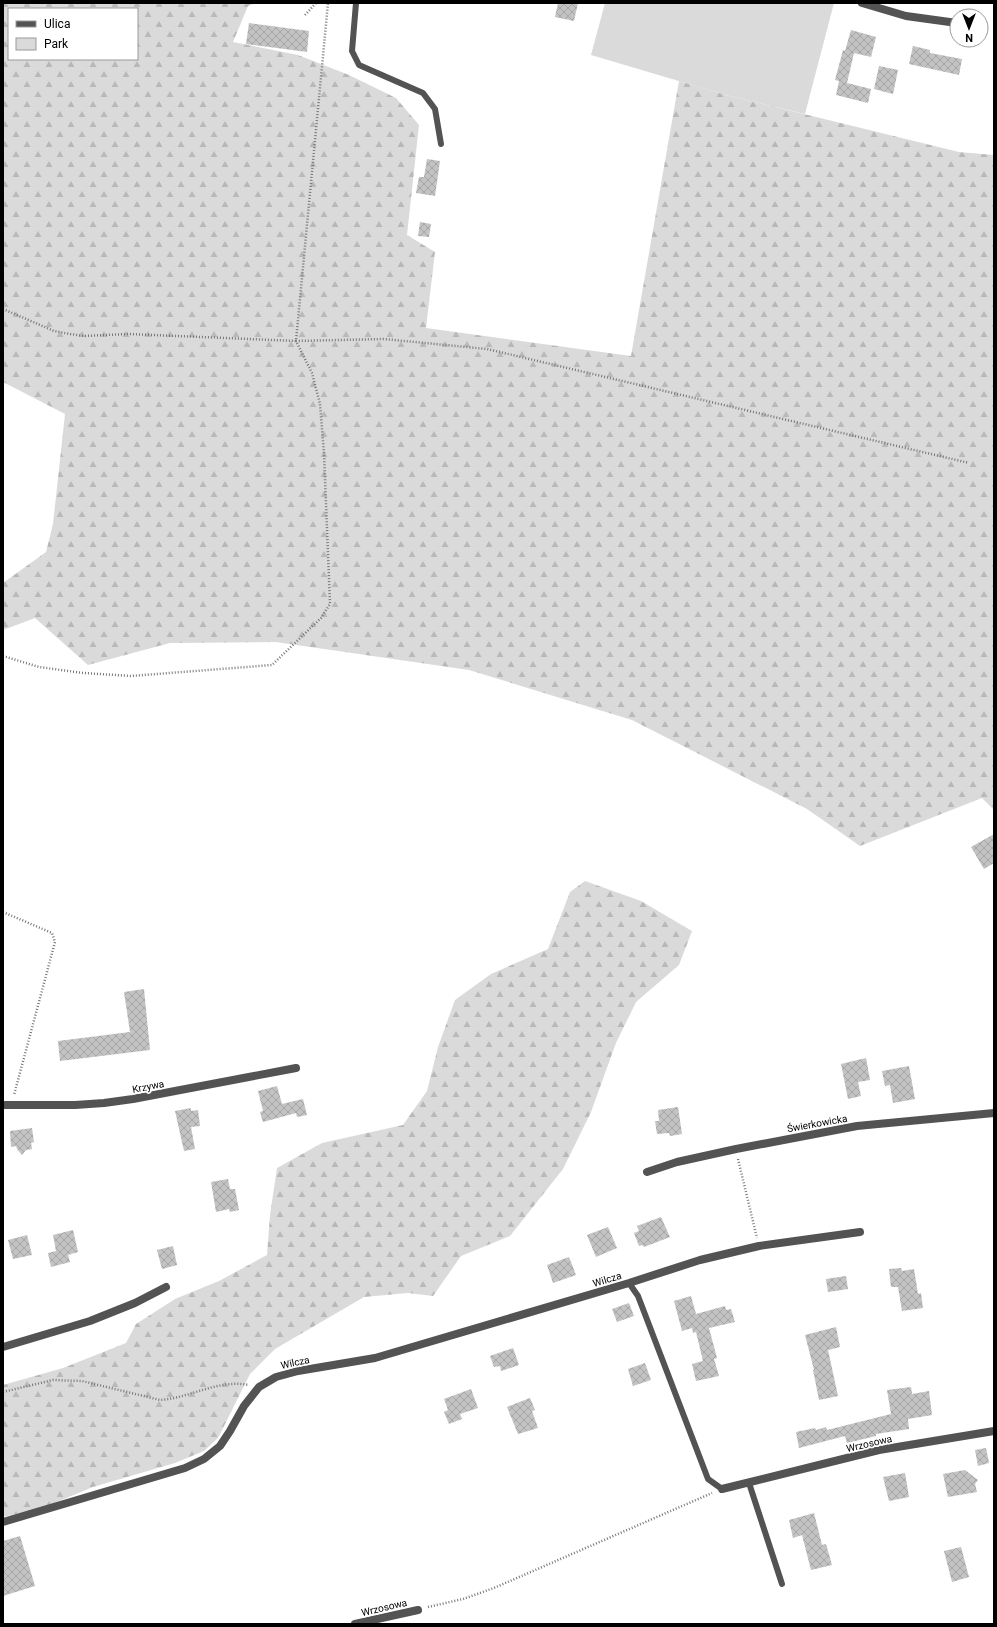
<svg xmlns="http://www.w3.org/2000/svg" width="997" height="1627" font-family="Roboto,sans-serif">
	<defs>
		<pattern id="forest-firs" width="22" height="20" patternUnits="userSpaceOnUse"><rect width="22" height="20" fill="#dadada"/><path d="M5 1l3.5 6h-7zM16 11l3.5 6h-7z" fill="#b9b9b9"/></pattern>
		<pattern id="building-cross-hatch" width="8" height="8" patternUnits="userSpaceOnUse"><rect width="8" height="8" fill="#c3c3c3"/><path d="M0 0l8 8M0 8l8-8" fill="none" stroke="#a6a6a6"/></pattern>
	</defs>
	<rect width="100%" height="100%" fill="#fff"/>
	<polygon fill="#dadada" points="605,3 834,3 805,114 726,95 591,55"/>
	<g fill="url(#forest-firs)" fill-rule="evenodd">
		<path d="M3 3H256L248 6 233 42 298 55 349 75 396 98 419 125 407 235 435 252 426 328 631 356 679 81 726 95 959 152 994 155V810L982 798 860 846 807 809 632 720 469 670 276 642 170 643 88 665 35 618 3 630V583L46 552 53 524 65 414 3 382ZM9 9H137V59H9Z"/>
		<polygon points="585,881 641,901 692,931 679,965 636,1002 616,1043 591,1112 563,1169 510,1236 461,1256 433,1296 408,1293 364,1297 275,1349 250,1374 218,1438 204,1451 175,1463 93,1487 42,1508 3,1517 3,1385 63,1368 126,1343 136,1324 175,1299 219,1281 267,1255 270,1215 277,1168 322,1143 403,1125 427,1091 438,1047 455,1000 491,974 548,949 570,892"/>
	</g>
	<g fill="url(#building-cross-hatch)">
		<polygon points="558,3 578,3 574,21 555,17"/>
		<polygon points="249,23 309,31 307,52 246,44"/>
		<polygon points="851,30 876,37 871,57 854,53 847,83 871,89 868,103 836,95 839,81 835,80 843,50 845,51"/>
		<polygon points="913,46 930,50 930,53 962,59 959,75 909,64"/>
		<polygon points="879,66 898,70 893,94 874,89"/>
		<polygon points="427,159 440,161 435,196 416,193 419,177 424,177"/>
		<polygon points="420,222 431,224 429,237 418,236"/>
		<polygon points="994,834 994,863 984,869 971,847"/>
		<polygon points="144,989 150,1050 60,1061 58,1041 130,1032 124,992"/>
		<polygon points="866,1058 870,1080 858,1082 861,1096 848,1099 841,1064"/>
		<polygon points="909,1066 915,1099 893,1103 890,1085 885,1086 882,1071"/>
		<polygon points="277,1086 282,1104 303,1099 307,1115 297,1117 296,1113 263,1122 260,1112 263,1111 258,1091"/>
		<polygon points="678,1107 682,1134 670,1136 669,1133 657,1134 655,1121 659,1121 658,1110"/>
		<polygon points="191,1108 191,1111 198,1110 200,1126 191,1127 195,1149 184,1151 175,1111"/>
		<polygon points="32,1128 34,1142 31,1143 32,1149 26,1150 22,1155 17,1149 16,1146 11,1147 10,1131"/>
		<polygon points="228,1179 230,1189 235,1189 239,1210 230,1212 229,1209 216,1212 211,1182"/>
		<polygon points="661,1217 670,1237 644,1247 643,1245 639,1246 634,1233 639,1231 637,1226"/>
		<polygon points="608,1227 617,1248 596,1257 587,1235"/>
		<polygon points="73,1230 78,1252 68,1255 70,1262 51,1267 48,1253 56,1251 53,1235"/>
		<polygon points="27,1235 32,1255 13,1259 8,1240"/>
		<polygon points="173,1246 177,1265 162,1269 157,1250"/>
		<polygon points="569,1257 576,1275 553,1283 547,1265"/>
		<polygon points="901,1268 902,1271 914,1269 918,1294 921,1293 923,1308 902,1311 898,1287 891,1287 889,1269"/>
		<polygon points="846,1276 848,1289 828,1292 826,1279"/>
		<polygon points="691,1296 696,1314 725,1306 726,1310 731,1309 735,1322 709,1328 717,1358 714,1359 719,1376 696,1381 692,1364 703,1361 696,1332 693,1333 692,1328 682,1331 674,1301"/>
		<polygon points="629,1303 634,1316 617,1322 612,1309"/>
		<polygon points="836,1327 840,1347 828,1350 838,1396 819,1400 813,1370 814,1370 805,1335"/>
		<polygon points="513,1348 519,1365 501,1371 500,1366 494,1367 490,1356"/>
		<polygon points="645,1363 651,1380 633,1386 628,1369"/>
		<polygon points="911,1387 912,1394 929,1391 932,1415 908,1419 909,1429 876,1434 876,1436 847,1443 845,1436 799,1448 796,1432 815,1428 816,1430 826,1427 827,1430 891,1414 887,1390"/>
		<polygon points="471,1389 478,1408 460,1414 462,1419 449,1424 444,1412 448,1410 444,1399"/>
		<polygon points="530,1398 535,1410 532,1411 538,1428 518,1434 507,1407"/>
		<polygon points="986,1448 989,1463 978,1466 975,1450"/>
		<polygon points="965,1470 978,1480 975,1484 977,1492 948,1497 943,1474"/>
		<polygon points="905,1473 909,1497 889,1501 883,1477"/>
		<polygon points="814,1513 822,1545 826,1544 832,1565 811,1570 802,1535 793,1538 789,1520"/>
		<polygon points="20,1536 35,1586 3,1596 3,1541"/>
		<polygon points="961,1547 969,1577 952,1582 944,1551"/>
	</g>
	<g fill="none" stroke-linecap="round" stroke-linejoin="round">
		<g stroke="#757575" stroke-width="2.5" stroke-dasharray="1 2" stroke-linecap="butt">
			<polyline points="305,15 316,3"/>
			<polyline points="3,309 54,331 70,334 84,336 128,334 296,341 328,3"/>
			<polyline points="3,656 39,667 83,673 131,676 272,665 321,618 330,604 324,453 320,404 312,373 296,341 384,339 487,349 969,463"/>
			<polyline points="3,912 52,933 55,942 14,1095"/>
			<polyline points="738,1159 757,1238"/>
			<path d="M3 1392 53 1380 82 1381 160 1400C191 1398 217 1379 249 1385"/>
			<polyline points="428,1607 463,1599 494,1588 712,1493"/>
		</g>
		<g stroke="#535353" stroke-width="6">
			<polyline points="356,3 352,51 359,65 423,93 435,109 441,144"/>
			<polyline points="629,1283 638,1296 708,1479 722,1489"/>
			<polyline points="749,1483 782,1584"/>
		</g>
		<g stroke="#535353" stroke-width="8">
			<polyline points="862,3 906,16 957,23"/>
			<polyline points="3,1105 75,1105 104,1103 133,1099 296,1068"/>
			<polyline points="647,1172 677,1162 736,1149 857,1126 994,1113"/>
			<polyline points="3,1347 90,1321 135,1303 166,1287"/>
			<polyline points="722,1489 879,1450 994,1431"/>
			<polyline points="3,1522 185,1468 204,1459 220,1446 230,1431 244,1406 259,1387 276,1377 298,1371 375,1358 629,1283 700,1260 759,1246 860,1232"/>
			<polyline points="355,1624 418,1610"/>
		</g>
	</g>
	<g text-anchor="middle" stroke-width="3.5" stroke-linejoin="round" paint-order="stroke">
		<g font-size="10" fill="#000" stroke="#fff">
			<text transform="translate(148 1086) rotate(-11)" y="4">Krzywa</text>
			<text transform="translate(817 1123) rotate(-10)" y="4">Świerkowicka</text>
			<text transform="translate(607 1279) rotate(-17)" y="4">Wilcza</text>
			<text transform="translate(295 1362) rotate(-12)" y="4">Wilcza</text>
			<text transform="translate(869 1443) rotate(-13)" y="4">Wrzosowa</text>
			<text transform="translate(384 1607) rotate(-13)" y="4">Wrzosowa</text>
		</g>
	</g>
	<rect width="997" height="1627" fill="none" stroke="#000000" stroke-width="8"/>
	<rect x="8" y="8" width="130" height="52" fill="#ffffff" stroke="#999999"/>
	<rect x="16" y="21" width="20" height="6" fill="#535353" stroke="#999999"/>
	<text x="44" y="28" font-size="12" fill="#000000">Ulica</text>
	<rect x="16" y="38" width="20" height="12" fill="#dadada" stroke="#999999"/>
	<text x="44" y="48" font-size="12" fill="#000000">Park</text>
	<g transform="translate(969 28) rotate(180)"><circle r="19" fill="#ffffff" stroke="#999999"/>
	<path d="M0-3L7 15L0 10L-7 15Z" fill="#000000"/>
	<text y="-6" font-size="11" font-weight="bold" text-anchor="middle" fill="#000000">N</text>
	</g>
</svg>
